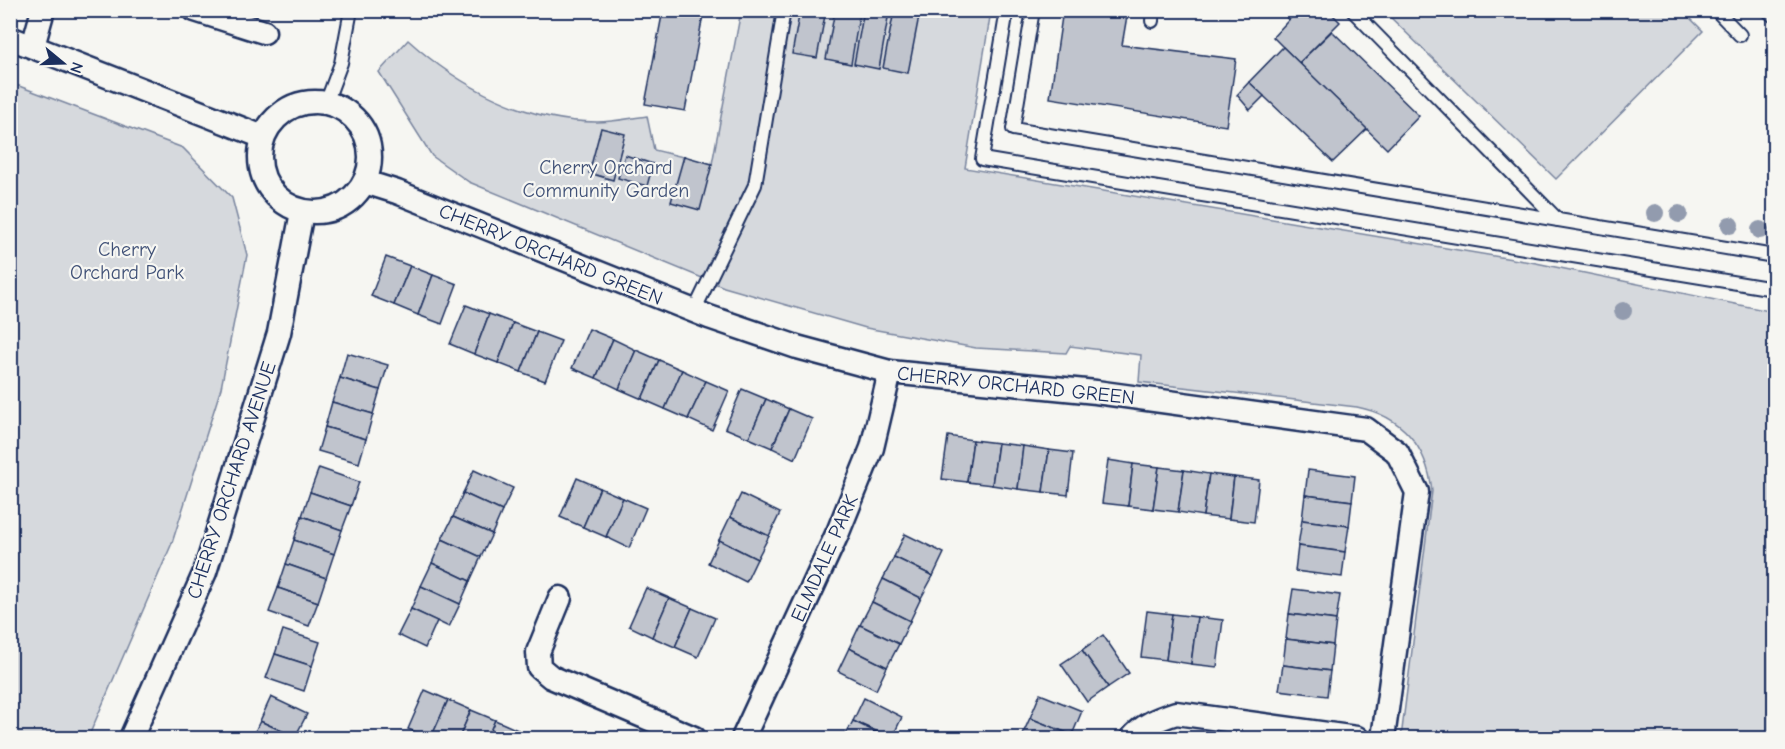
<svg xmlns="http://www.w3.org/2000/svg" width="1785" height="749" font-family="'Comic Neue',sans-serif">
	<rect width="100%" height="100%" fill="#f6f6f2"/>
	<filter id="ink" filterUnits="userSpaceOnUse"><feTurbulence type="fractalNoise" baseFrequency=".0167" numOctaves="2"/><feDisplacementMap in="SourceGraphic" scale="12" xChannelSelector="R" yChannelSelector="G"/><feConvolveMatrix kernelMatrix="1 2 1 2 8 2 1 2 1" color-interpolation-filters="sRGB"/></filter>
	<g filter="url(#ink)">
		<g fill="#d6d9dd" stroke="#78849e" stroke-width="1.5">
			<path d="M741 11H991L965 168 1536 263 1774 312V738H1401L1432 491C1427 446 1402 416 1357 407L1139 382 1141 355 1070 346 1066 353 976 348 866 328 724 287 469 182 432 156 379 72 408 40C460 87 526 122 597 122 614 122 631 118 647 116L654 150 712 164Z"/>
			<polygon points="1384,11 1683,11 1703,31 1556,179"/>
			<polygon points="11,83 183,148 232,198 247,255 221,388 172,543 88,738 11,738"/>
			<polygon points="1172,731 1189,734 1192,738 1150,738"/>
		</g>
		<g fill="#c0c4cd" stroke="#1b2f5e" stroke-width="1.5">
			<polygon points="663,10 704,10 685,111 645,104"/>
			<polygon points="800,10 826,10 817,58 792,54"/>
			<polygon points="835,10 860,10 851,64 826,59"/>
			<polygon points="864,10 889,12 879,69 854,64"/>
			<polygon points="1063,10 1128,10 1122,45 1236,59 1226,126 1050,98"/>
			<polygon points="1279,10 1298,10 1289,20"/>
			<polygon points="1298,10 1328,10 1340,22 1299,63 1273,37"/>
			<polygon points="1765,10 1774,15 1772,24 1761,14"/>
			<polygon points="894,11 919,16 908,73 883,68"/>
			<polygon points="1332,31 1419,116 1387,149 1299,63"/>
			<polygon points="1283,47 1367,129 1333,162 1249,82"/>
			<polygon points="1249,82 1264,96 1250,110 1237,95"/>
			<polygon points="601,128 625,134 613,180 589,173"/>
			<polygon points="625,155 653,164 647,186 618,178"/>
			<polygon points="684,156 712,164 700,210 671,202"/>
			<polygon points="386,257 410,266 394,305 371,296"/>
			<polygon points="410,266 433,275 418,315 394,305"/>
			<polygon points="433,275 457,284 442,324 418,315"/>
			<polygon points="466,305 489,314 474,354 450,344"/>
			<polygon points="489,314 513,323 498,363 474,354"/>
			<polygon points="513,323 537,332 521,372 498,363"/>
			<polygon points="589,329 613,339 596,378 572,368"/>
			<polygon points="537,332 561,341 545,381 521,372"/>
			<polygon points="613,339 636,350 619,389 596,378"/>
			<polygon points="636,350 659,360 642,399 619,389"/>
			<polygon points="347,353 388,365 380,390 340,378"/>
			<polygon points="659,360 682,370 665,409 642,399"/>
			<polygon points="682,370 706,381 688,419 665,409"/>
			<polygon points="340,378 380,390 373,414 332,402"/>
			<polygon points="706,381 729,391 712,430 688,419"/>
			<polygon points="742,389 766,399 749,438 725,428"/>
			<polygon points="766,399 789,409 772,448 749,438"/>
			<polygon points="332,402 373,414 366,439 325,427"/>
			<polygon points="789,409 812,419 795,459 772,448"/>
			<polygon points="325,427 366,439 359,463 318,451"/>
			<polygon points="948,436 973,440 967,482 942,479"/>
			<polygon points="973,440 998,443 992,485 967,482"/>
			<polygon points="998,443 1023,446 1018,489 992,485"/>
			<polygon points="1023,446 1049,450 1043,492 1018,489"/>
			<polygon points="1049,450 1073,453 1068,495 1043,492"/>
			<polygon points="1108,460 1133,464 1128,506 1102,503"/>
			<polygon points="1133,464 1159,467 1153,509 1128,506"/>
			<polygon points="1159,467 1184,470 1178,512 1153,509"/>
			<polygon points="319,468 359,482 351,506 310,492"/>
			<polygon points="474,470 513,488 502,511 463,493"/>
			<polygon points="1184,470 1209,474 1203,516 1178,512"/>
			<polygon points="1308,470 1355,476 1352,501 1305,495"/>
			<polygon points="1209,474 1234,477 1229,519 1203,516"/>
			<polygon points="1234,477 1259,480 1254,522 1229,519"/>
			<polygon points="577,478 600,488 583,527 560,517"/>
			<polygon points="600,488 623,498 606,537 583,527"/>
			<polygon points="310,492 351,506 342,530 302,516"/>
			<polygon points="463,493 502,511 492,534 453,517"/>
			<polygon points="741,494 780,513 769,536 730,517"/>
			<polygon points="1305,495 1352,501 1349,526 1302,520"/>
			<polygon points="623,498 646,508 629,548 606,537"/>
			<polygon points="302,516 342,530 334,554 294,540"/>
			<polygon points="453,517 492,534 481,557 442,539"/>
			<polygon points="730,517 769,536 757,559 719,540"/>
			<polygon points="1302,520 1349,526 1345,552 1298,546"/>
			<polygon points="905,534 944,553 933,576 894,557"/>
			<polygon points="442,539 481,557 470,581 432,563"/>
			<polygon points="294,540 334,554 326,578 286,564"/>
			<polygon points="719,540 757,559 746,582 708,563"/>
			<polygon points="1298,546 1345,552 1342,577 1295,571"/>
			<polygon points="894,557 933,576 921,598 883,579"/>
			<polygon points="432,563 470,581 460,604 421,586"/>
			<polygon points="286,564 326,578 318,602 278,588"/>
			<polygon points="883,579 921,598 910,621 872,602"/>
			<polygon points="421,586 460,604 449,627 411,609"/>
			<polygon points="278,588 318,602 309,626 269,612"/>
			<polygon points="646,588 669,598 652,637 629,626"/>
			<polygon points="1293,589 1340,595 1336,620 1289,614"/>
			<polygon points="669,598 692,608 675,647 652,637"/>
			<polygon points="872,602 910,621 899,644 860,625"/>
			<polygon points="692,608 715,618 698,657 675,647"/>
			<polygon points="411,609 437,621 425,648 398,635"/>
			<polygon points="1147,611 1172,614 1166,660 1141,657"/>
			<polygon points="1172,614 1197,617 1191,664 1166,660"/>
			<polygon points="1289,614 1336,620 1333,645 1286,639"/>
			<polygon points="1197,617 1223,620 1217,667 1191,664"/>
			<polygon points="860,625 899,644 887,667 849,648"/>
			<polygon points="283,630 320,642 312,666 275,654"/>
			<polygon points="1103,635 1129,673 1108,687 1082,650"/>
			<polygon points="1286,639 1333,645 1330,671 1283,665"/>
			<polygon points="849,648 887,667 876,690 838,671"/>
			<polygon points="1082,650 1108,687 1087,702 1061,664"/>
			<polygon points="275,654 312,666 304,691 266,678"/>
			<polygon points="1283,665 1330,671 1327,696 1279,690"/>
			<polygon points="425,690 448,700 431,738 408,729"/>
			<polygon points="1040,694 1082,711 1072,735 1030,718"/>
			<polygon points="271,697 307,714 295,737 260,721"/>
			<polygon points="864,698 902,717 892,738 853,721"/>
			<polygon points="448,700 471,710 459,738 431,738"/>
			<polygon points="471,710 495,720 487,738 459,738"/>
			<polygon points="1030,718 1072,735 1071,738 1021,738"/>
			<polygon points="495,720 518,730 514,738 487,738"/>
			<polygon points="260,721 295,737 295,738 252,738"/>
			<polygon points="853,721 888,738 844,738"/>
			<polygon points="518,730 537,738 514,738"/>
		</g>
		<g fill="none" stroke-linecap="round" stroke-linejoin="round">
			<defs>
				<g id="service">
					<polyline points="1007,10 982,159 1774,289"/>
					<polyline points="1033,10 1013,129 1774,256"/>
					<polyline points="1352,10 1558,220"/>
					<polyline points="1716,10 1740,35"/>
					<polyline points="1152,21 1153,10"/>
					<polyline points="326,103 341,63 351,10"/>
					<polyline points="694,311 755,185 784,10"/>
				</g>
				<g id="minor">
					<polyline points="195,10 264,32"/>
					<polyline points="10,38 263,137"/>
					<polyline points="33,46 43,10"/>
					<circle cx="315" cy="157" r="55"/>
					<polyline points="365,182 397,192 709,317 797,347 890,372 1096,392 1366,429 1397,452 1417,492 1383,738"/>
					<polyline points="560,598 538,652 539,667 551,677 694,738"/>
					<polyline points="131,738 205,572 279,333 302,212"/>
					<polyline points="743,738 838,532 872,448 890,372"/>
					<path d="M1132 738C1144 724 1158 719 1176 713L1357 738"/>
				</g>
			</defs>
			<use href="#service" stroke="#1b2f5e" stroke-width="16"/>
			<use href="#minor" stroke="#1b2f5e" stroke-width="27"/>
			<use href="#service" stroke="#f6f6f2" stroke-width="12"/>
			<use href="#minor" stroke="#f6f6f2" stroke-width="22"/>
		</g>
		<g fill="#929bae">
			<circle cx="1655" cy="213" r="9"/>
			<circle cx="1679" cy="214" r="9"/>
			<circle cx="1730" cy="225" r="9"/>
			<circle cx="1760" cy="230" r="9"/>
			<circle cx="1623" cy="311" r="9"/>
		</g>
	</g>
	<g text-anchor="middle" stroke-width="4.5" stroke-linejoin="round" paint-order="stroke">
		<g font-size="20" fill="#405177" stroke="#f6f6f2">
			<text x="606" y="174">Cherry Orchard<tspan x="606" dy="23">Community Garden</tspan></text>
			<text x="127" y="256">Cherry<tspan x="127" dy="23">Orchard Park</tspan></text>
		</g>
		<g font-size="20" fill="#1b2f5e" stroke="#f6f6f2">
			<text transform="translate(551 254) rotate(22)" y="7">CHERRY ORCHARD GREEN</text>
			<text transform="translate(1016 385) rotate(6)" y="7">CHERRY ORCHARD GREEN</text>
			<text transform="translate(231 480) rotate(-72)" y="7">CHERRY ORCHARD AVENUE</text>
			<text transform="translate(824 558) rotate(-66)" y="7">ELMDALE PARK</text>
		</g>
	</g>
	<rect width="1785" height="749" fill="none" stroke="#f6f6f2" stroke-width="36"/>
	<rect x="18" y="18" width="1749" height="713" fill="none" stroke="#1b2f5e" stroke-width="2" filter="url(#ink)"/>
	<g transform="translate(63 63) rotate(109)" stroke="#f6f6f2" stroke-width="4.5" paint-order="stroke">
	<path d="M0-4.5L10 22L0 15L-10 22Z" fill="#1b2f5e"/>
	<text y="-9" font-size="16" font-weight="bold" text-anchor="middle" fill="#1b2f5e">N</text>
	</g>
</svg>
